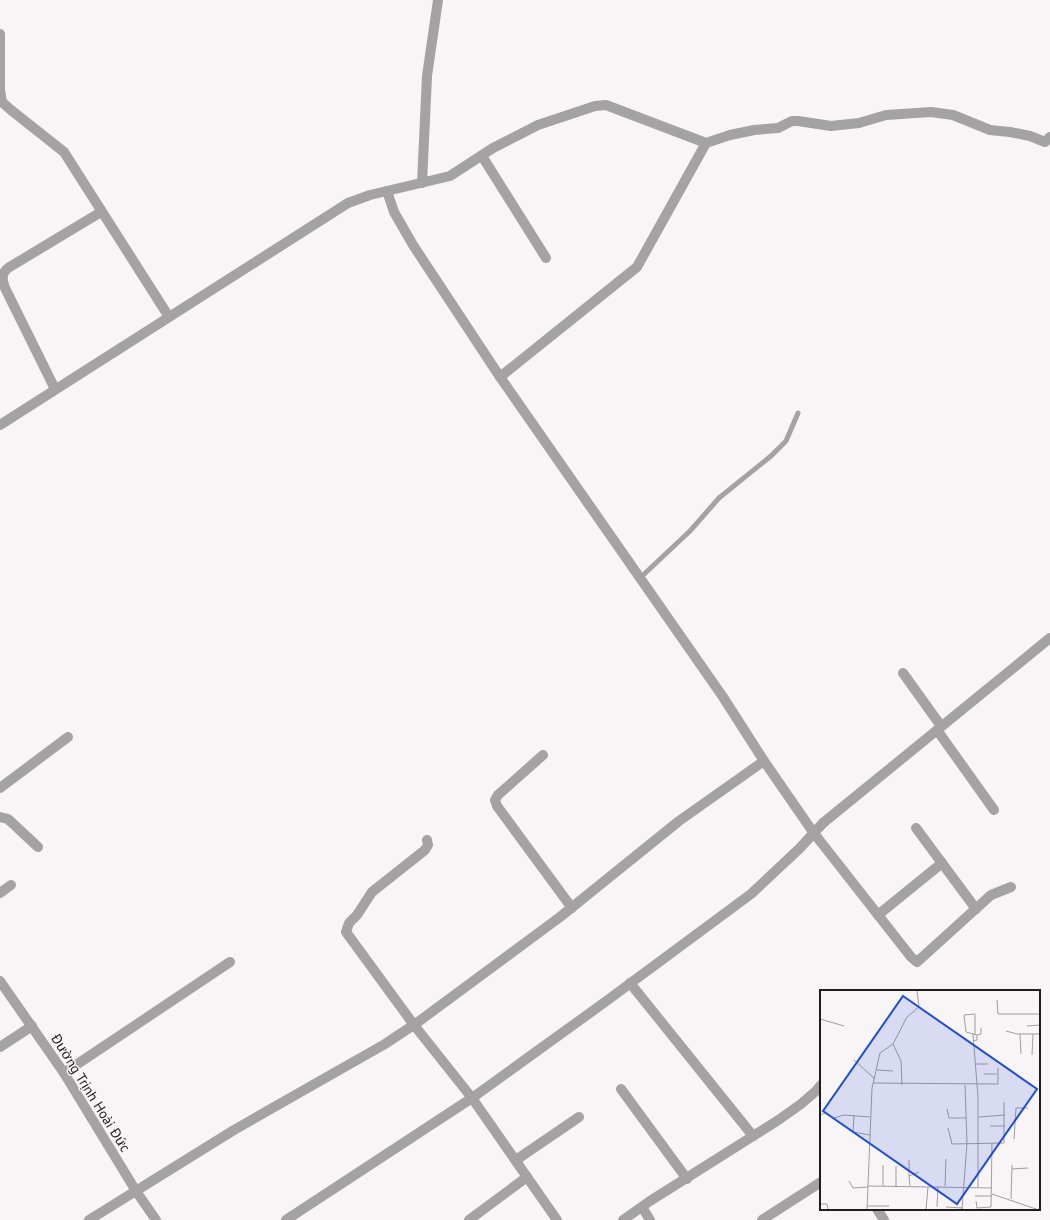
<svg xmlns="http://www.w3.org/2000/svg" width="1050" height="1220" font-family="'PT Sans',sans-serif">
	<rect width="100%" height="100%" fill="#f9f4f6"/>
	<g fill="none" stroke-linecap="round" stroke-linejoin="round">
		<polyline stroke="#a4a2a3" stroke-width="5" points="640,578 690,531 719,498 771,456 786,441 798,413"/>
		<g stroke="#a4a2a3" stroke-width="10">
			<polyline points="0,34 0,90 2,102 11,110 64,152 169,317"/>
			<polyline points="482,156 546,258"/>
			<polyline points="422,183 427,76 438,0"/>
			<polyline points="387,191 394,212 413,245 500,377 723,697 764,761 813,832 911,957 917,962 991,895 1011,887"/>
			<polyline points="500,377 637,267 706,143"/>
			<path d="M55 389 5 288C2 279 1 274 8 268L101 212"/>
			<polyline points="0,425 348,203 370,195 450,176 493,148 538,125 595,106 606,105 706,143 730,135 754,130 778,128 792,121 798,121 831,126 859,123 886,115 931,112 953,115 990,130 1010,132 1030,136 1045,142 1050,137"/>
			<polyline points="903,673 941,726"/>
			<polyline points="937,730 994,810"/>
			<polyline points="543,755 498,795 495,800 497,806 572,908"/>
			<polyline points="0,788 68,737"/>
			<polyline points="0,817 8,819 38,847"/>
			<polyline points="916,828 976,909"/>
			<polyline points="427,840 428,845 425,850 372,892 357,915 349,923 346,932 414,1025 472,1098 557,1220"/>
			<polyline points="0,893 11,885"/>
			<polyline points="878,915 942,863"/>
			<polyline points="0,981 64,1073 136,1191 156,1220"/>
			<polyline points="630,983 753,1136"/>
			<polyline points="0,1047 32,1026"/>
			<polyline points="64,1073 230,962"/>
			<polyline points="621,1089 687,1179"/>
			<polyline points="516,1160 579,1117"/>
			<polyline points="642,1207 650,1220"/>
			<polyline points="877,1209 884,1220"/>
			<polyline points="89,1220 234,1130 385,1044 418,1022 560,917 679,821 764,761"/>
			<polyline points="286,1220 472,1098 605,1002 751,894 800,848 823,823 1050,638"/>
			<polyline points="469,1220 527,1177"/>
			<polyline points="623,1220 650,1201 777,1121 801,1104 816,1091 821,1085"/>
			<polyline points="762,1220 821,1182"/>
		</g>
	</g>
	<g text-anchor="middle" stroke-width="3" stroke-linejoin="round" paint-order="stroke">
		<g font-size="14" fill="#1e1c1d" stroke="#f9f4f6">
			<text transform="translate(91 1093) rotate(58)" y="5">Đường Trịnh Hoài Đức</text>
		</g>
	</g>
	<g transform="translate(820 990)">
		<rect width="220" height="220" fill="#f9f4f6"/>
		<path fill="none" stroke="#a19e9f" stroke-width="1" d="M177 10 178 24H220M0 29 24 36M207 36 220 35M186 41 197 44H220M153 44 158 107V197M155 44V24L144 25 146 42 153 44 157 45M200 44 201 64M153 51 157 50V45L161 44V38M73 54 81 71 82 95M212 65 213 44M34 70 55 89M155 74H168M57 80 73 81M164 84H177M53 93 178 94V78M127 119 129 128H146M0 125 5 123 14 128 24 125 50 127M34 126 33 142 50 145M159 127 185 125M170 136H185M128 138 132 154 184 153V112M194 149 196 118H208M89 170V186M63 175V196M76 176V196M192 179 208 178M29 191 33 198 48 197M48 196 172 198M90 196 89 186 99 182M125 196 126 169M172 204 216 219M155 206H172M191 209 192 175M156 211 157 218 171 217 172 153M0 214H7L8 219M47 216H69M117 217 118 196M126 217 143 218M47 219 52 98 60 63 73 54 87 27 99 17 97 1M106 219 108 197M142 219 147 153 145 95"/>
		<path fill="#1d4ed8" fill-opacity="0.15" stroke="#1d4ed8" stroke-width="2" d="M83 6 217 99 137 214 3 121Z"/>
		<rect width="220" height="220" fill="none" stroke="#1e1c1d" stroke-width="2"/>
	</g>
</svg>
